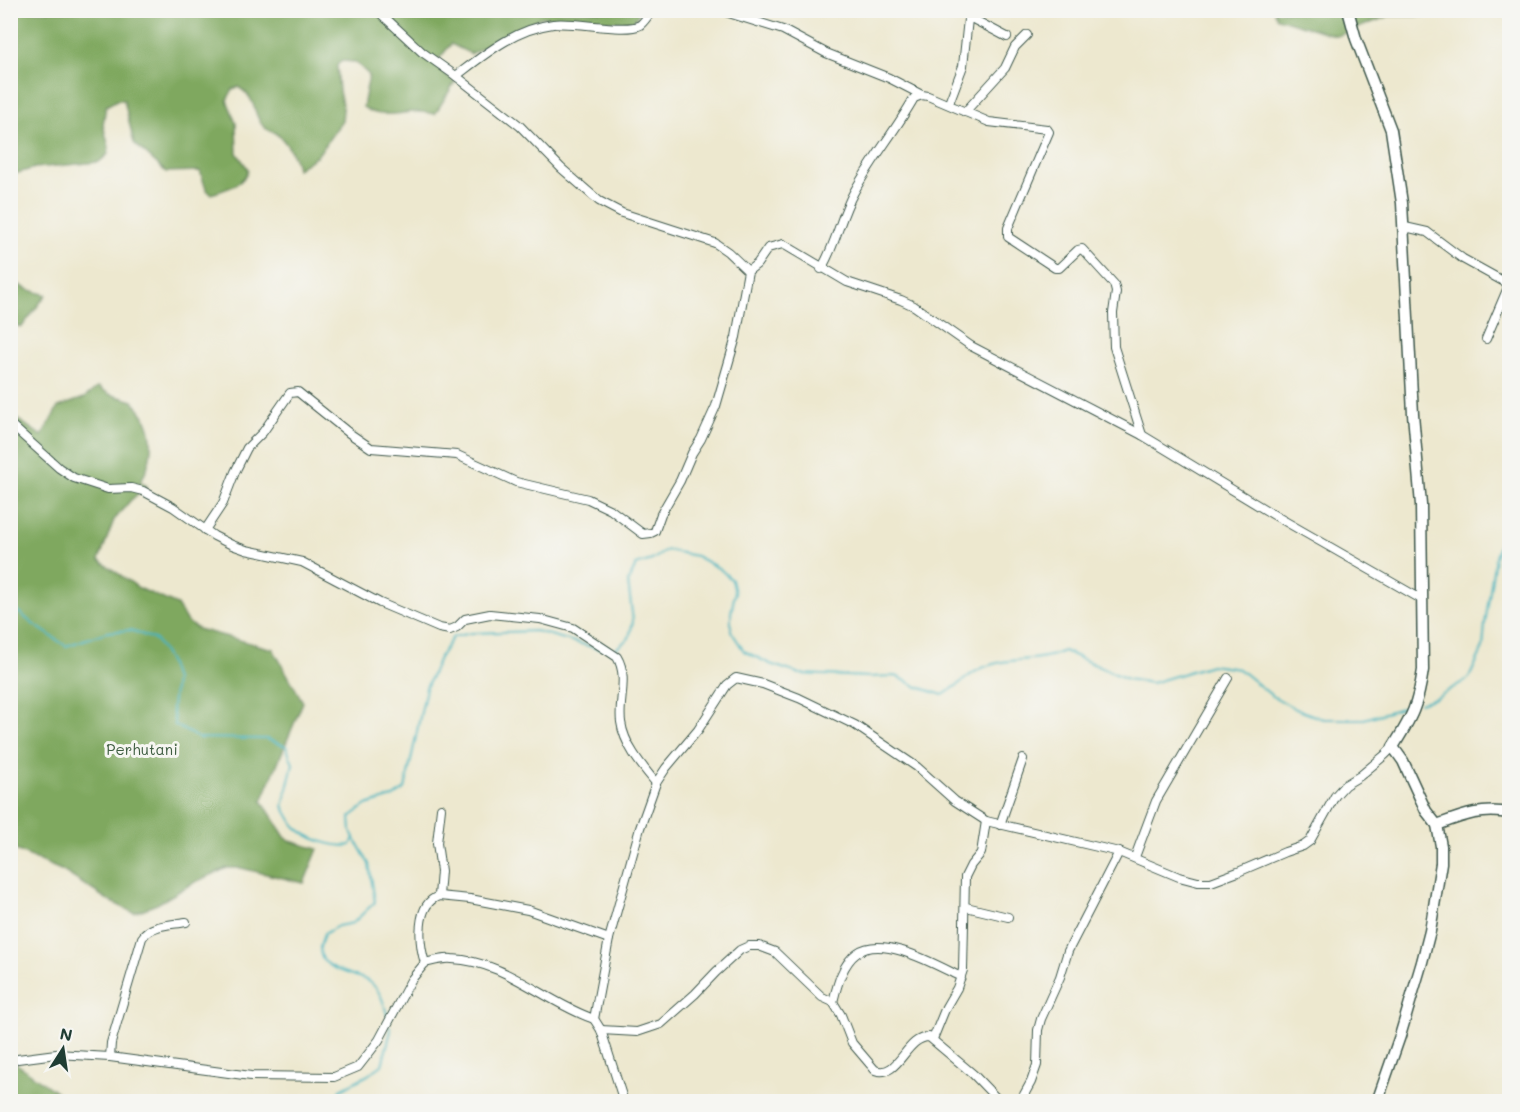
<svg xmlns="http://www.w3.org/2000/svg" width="1520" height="1112" font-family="Mali,sans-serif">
	<rect width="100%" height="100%" fill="#f6f6f2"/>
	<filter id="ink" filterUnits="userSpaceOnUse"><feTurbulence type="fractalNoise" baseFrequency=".0167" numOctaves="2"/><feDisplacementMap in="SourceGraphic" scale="12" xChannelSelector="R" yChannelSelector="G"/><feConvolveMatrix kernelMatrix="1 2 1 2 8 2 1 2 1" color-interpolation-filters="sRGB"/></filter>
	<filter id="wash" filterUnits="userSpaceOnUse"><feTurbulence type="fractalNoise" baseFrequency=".008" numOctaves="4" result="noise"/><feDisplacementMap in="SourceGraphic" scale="24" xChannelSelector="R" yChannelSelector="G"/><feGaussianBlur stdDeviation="1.35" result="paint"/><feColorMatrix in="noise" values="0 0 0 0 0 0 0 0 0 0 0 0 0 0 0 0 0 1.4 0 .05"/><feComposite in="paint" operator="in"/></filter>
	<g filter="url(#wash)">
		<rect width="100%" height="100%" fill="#ede8cf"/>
		<g fill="#7fa85f" stroke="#4f724a" stroke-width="1.5">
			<path d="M11 11H640L633 23 541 17 471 54 451 44 439 59 436 66 455 82 435 114C427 113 419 111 411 112 395 114 376 118 363 107L369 75 355 62 342 61 337 65 339 91 343 109 342 121 317 156 297 169C295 156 286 140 275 133 270 130 266 130 263 126 251 111 258 99 238 87L233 89 227 100 236 123 237 153 248 169C245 185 224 190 211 194L206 189 200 171 166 172 134 143 124 100H117L106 106 103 125 109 147 108 154 99 162 35 168 11 175Z"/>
			<polygon points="1274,11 1446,11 1445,16 1389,16 1337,36 1277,18"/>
			<polygon points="10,280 27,289 46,295 22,327 11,325"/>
			<path d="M98 387 109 394 133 401C138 408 144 415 147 422 155 441 151 466 140 482L147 486 130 501 114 520 99 560 139 588 177 605 187 622 198 629 273 649 303 702 262 801 285 837 290 841 318 849 304 883 241 868H227L193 883 157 904 134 913 108 900 63 871 11 848V415L42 436 58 407 84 398Z"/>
			<polygon points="10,1059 63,1097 62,1101 11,1101"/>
		</g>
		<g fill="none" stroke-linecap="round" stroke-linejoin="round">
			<g stroke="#45b4bf" stroke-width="2">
				<path d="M10 605 33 624 66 646 107 632 131 630 156 640 169 661 175 680 172 708 175 725 198 738 266 739 286 746 293 764 283 806C287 813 291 822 296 827 308 839 335 848 351 845L354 837"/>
				<path d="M611 650H614L629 638 633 621 628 582 636 565 652 560 667 550 696 556 720 569 732 580 735 593 731 613V631L744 651 770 664 800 674 869 677 896 676 918 687 943 695C959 686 972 670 990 665 1016 657 1038 663 1064 651L1127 679 1152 683 1211 665 1239 669 1271 695 1296 709 1323 719H1364L1412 705"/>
				<polyline points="1420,703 1436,698 1469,678 1483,648 1485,624 1495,557 1502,536 1510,523"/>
				<path d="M388 1018C384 1004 381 989 368 981 353 973 319 970 320 948 320 944 323 938 324 934L338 926 353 923 375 902 369 864 351 832 350 817 366 805 393 797 405 789 426 688 439 658 453 637 471 633 536 631 599 649"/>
				<polyline points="335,1102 341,1089 368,1075 382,1065 391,1031 389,1026"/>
			</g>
		</g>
	</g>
	<g filter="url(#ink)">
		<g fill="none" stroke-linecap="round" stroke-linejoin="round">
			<defs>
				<g id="street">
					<polyline points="377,10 422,52 456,76 520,126 561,168 599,201 622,213 715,243 728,252 748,271 757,264 768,248 783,244 847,282 901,300 914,306 971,346 1142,435 1274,515 1421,599"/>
					<polyline points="719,10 783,30 826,53 889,78 922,95"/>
					<path d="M456 76C485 54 515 29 553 24 575 21 625 33 640 25 645 21 648 16 652 10"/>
					<polyline points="949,103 963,66 968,19 973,19 1007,37"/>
					<polyline points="965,112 1005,68 1015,47 1027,35"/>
					<polyline points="1405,227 1427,232 1463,259 1510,285"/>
					<path d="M821 269C836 245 840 217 854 192 872 159 896 130 914 98L922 95 928 96 989 122 1047 129 1049 132 1008 228V237L1055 268H1059L1078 250 1082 249 1114 284 1116 292 1113 313 1114 347 1142 435"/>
					<polyline points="1486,339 1509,285"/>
					<path d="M10 424 59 468 74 478 108 489 131 488 143 491 173 507 214 536 232 545 246 550 302 562 380 603 439 628 450 630 457 627 465 619 490 614 540 619 573 628 617 657C629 677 618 701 621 722 624 745 642 766 656 783"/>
					<polyline points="205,530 223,503 235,472 247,448 263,432 290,393 298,392 349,433 371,448 457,455 516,482 588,499 611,510 643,534 651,533 655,531 661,514 680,481 692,453 701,439 716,406 736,337 748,271"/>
					<polyline points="1000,825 1023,759"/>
					<polyline points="1135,857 1156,801 1228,678"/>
					<polyline points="439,896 441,871 437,843 441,808"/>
					<polyline points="966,907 1008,917"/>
					<path d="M425 963C419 944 415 904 439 896L470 899 528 910 609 939"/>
					<path d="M833 1002C837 986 842 964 857 953 883 934 936 965 961 977"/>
					<polyline points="594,1019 601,1030 624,1102"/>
					<path d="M601 1030 637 1032 661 1024 695 994 716 972 740 950 749 946H759L775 952 822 997 833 1002 841 1015 852 1043 875 1070C899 1079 905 1037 929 1037L973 1074 1000 1102"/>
					<polyline points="933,1039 946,1007 957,988 963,970 965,877 971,865 981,853 986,821"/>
					<path d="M110 1057 111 1043 142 938C151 924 171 925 186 922"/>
					<path d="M10 1060 56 1054 110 1057 251 1076 334 1077 358 1067 369 1053 379 1040 411 980 425 963C434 961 443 958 452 959 506 961 546 1003 594 1019L609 939 640 828 656 783 666 768 698 730 727 685 736 678 763 684 799 698 855 725 917 767 955 801 986 821 1119 852 1179 877 1198 882H1211L1238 872 1285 852 1303 846 1310 841 1335 796 1345 785 1360 776 1385 755 1393 747"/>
					<polyline points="1020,1102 1031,1082 1037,1065 1038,1030 1041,1019 1060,977 1068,951 1119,852"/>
				</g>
				<g id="secondary">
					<path d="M1348 10 1356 39 1391 130 1402 203 1413 414 1421 505 1423 670C1418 705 1412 717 1393 747L1403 761 1426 811 1437 825 1441 846V863L1430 931 1422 962 1400 1036 1377 1102"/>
					<path d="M1437 825C1464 815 1481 808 1510 813"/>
				</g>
			</defs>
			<use href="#street" stroke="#3e574b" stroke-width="10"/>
			<use href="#secondary" stroke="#3e574b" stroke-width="13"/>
			<use href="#street" stroke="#fff" stroke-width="8"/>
			<use href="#secondary" stroke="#fff" stroke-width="10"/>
		</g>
	</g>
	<g text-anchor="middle" stroke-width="6" stroke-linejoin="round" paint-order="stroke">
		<g font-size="15" fill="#3f5e42" stroke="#f6f6f2">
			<text x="142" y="755">Perhutani</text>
		</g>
	</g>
	<rect width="1520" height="1112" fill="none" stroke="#f6f6f2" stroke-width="36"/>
	<g transform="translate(63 1049) rotate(12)" stroke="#f6f6f2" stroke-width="4.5" paint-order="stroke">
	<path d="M0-4.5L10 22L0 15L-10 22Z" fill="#1f3d34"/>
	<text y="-9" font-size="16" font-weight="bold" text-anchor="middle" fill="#1f3d34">N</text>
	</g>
</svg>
